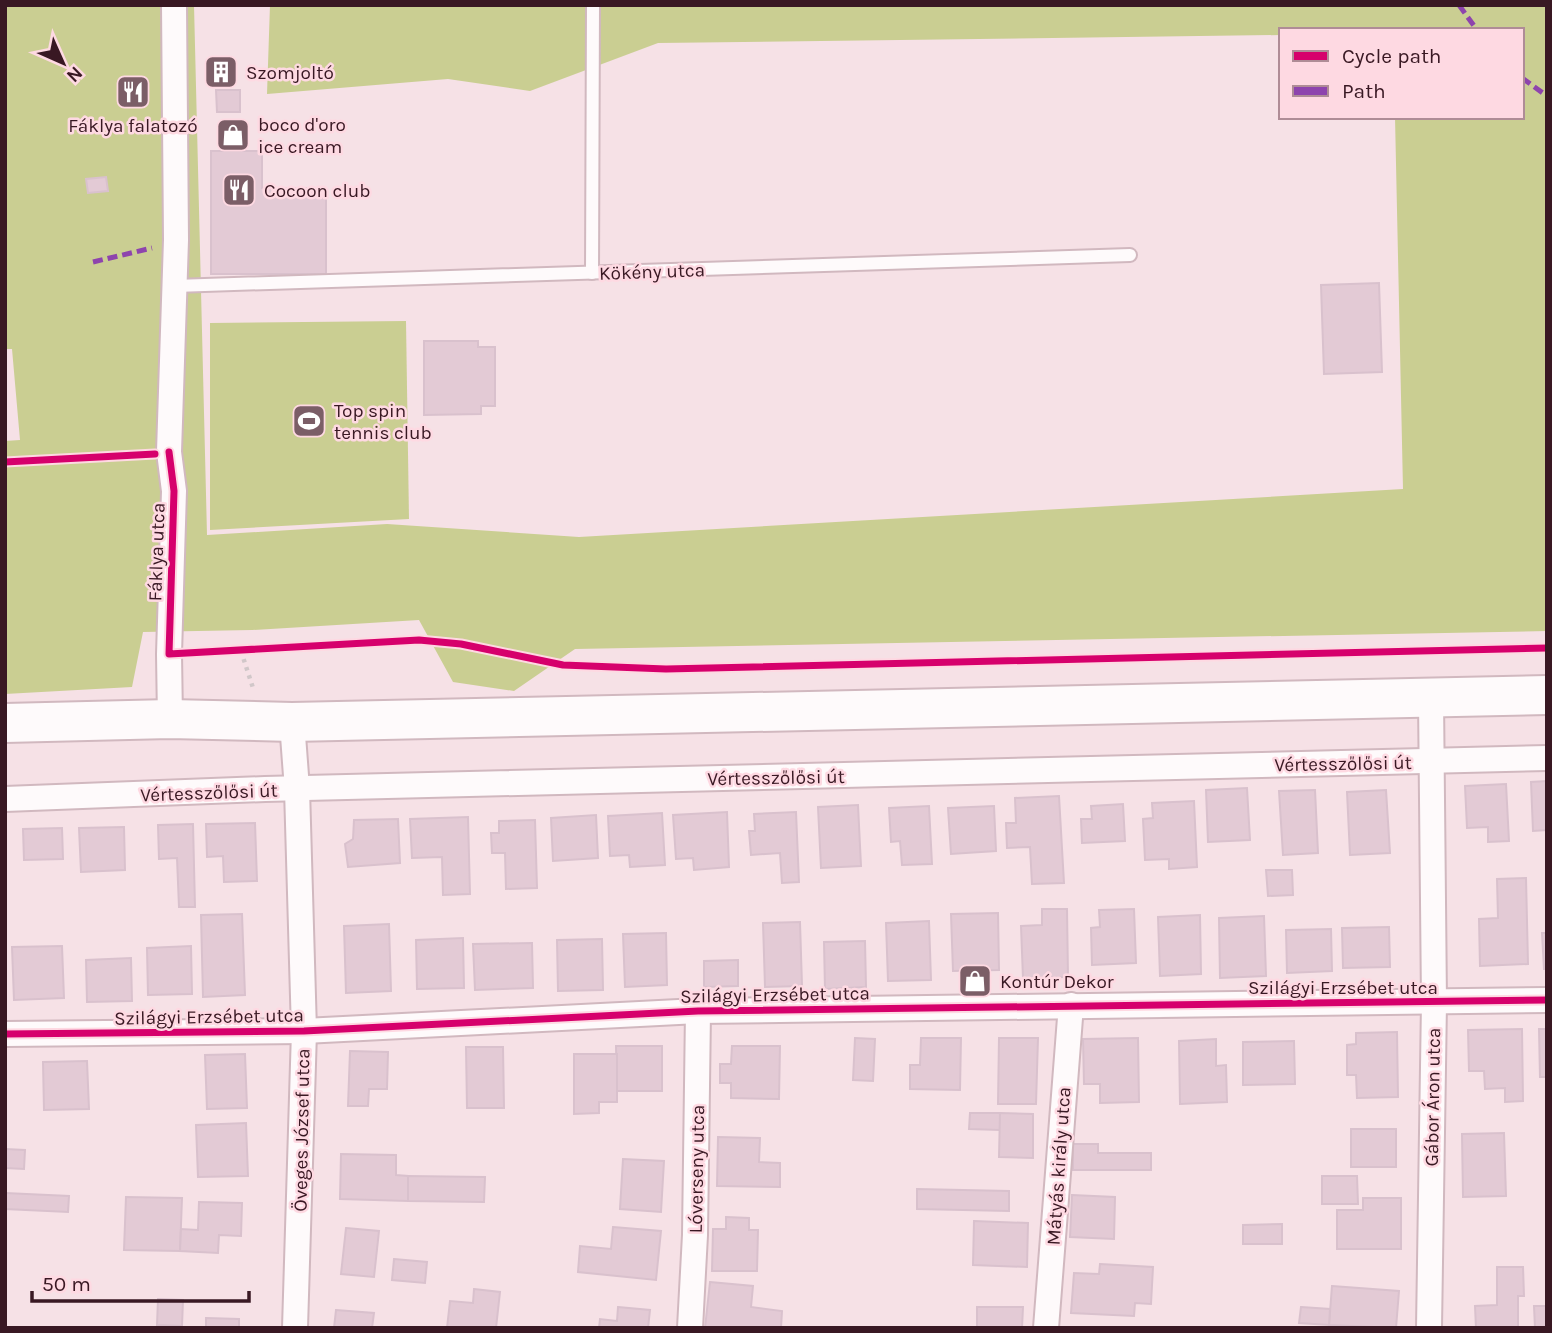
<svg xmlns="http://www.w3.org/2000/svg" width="1552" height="1333" font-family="Karla,sans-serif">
	<rect width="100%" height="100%" fill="#f6e1e6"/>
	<g fill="#cace92">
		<polygon points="5,5 194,5 207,535 387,524 579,537 1403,489 1395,117 1522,117 1522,30 1281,30 1281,35 658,43 530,91 448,79 267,94 270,5 1547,5 1547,631 575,649 514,691 453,682 419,620 252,630 143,632 132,687 5,694 5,441 20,440 12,349 5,349"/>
		<polygon points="406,321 409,519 210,530 210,323"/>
	</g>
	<g fill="#e3cad5" stroke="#d9c1cd" stroke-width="2">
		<polygon points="228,61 228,83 215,83 215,62"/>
		<polygon points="141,84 144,99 123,101 121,87"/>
		<polygon points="216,90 240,90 240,112 217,112"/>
		<rect x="224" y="127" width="17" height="16"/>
		<polygon points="211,151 262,151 262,188 326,188 326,274 211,274"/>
		<polygon points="106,177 108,191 88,193 86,179"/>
		<polygon points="1379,283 1382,372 1324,374 1321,285"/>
		<polygon points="424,341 478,341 478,347 495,347 495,406 481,406 481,414 424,415"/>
		<polygon points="1547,781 1547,830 1533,831 1531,782"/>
		<polygon points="1506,784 1509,841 1488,842 1488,827 1467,828 1465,786"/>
		<polygon points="1247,788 1250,840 1208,842 1206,790"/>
		<polygon points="1315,790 1318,853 1283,855 1279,791"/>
		<polygon points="1386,790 1390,853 1350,855 1347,792"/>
		<polygon points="1059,796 1064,883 1032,884 1030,847 1007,848 1006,823 1016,823 1015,798"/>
		<polygon points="1194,801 1197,867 1169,869 1169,859 1145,860 1143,819 1153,818 1152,803"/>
		<polygon points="1123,804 1125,841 1082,843 1081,819 1092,819 1091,806"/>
		<polygon points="858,805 861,866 821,868 818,807"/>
		<polygon points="929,806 932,864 902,865 900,841 891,842 889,808"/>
		<polygon points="994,806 996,851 951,854 948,808"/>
		<polygon points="727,812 729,867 694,870 693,858 676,859 673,815"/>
		<polygon points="796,812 799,882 782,883 780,853 751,855 749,831 755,831 754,814"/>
		<polygon points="662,813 665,865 630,867 629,855 610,856 608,816"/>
		<polygon points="596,815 598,858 553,861 551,818"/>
		<polygon points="468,817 470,894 443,895 442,857 412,858 410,819"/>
		<polygon points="398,819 400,863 348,867 345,844 353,839 354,820"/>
		<polygon points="535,820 537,888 506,889 505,853 492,853 491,833 499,833 499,821"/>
		<polygon points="255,823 257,881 224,882 223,856 207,857 206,824"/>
		<polygon points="193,824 195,907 179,907 177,858 159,859 158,825"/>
		<polygon points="124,827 125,870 81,872 79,828"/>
		<polygon points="62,828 63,859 24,860 23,829"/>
		<polygon points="1266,870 1292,870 1293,895 1268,896"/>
		<polygon points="1526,878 1528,964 1480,966 1479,919 1498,918 1497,879"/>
		<polygon points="1042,909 1067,909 1068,977 1023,978 1021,926 1042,925"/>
		<polygon points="1134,909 1136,963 1092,965 1091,928 1100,927 1099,910"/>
		<polygon points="998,913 999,970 953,971 951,914"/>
		<polygon points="242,914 245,995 203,997 201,915"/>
		<polygon points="1200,915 1201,974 1160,976 1158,917"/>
		<polygon points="1264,916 1266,976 1220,978 1219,918"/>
		<polygon points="929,921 931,980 888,981 886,923"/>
		<polygon points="800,922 802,986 765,987 763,923"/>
		<polygon points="389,924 391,991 346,993 344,926"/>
		<polygon points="1389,927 1390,967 1343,968 1342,928"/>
		<polygon points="1331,929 1332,971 1287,973 1286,930"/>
		<polygon points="666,933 667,985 625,987 623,934"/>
		<polygon points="1542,933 1547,933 1547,969 1544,969"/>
		<polygon points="463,938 464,988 417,989 416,940"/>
		<polygon points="602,939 603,990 558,991 557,940"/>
		<polygon points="865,941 866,987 825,989 824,942"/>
		<polygon points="532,943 533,988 475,990 473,944"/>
		<polygon points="62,946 64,998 14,1000 12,947"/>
		<polygon points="191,946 192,994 148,995 147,948"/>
		<polygon points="131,958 132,1001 87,1002 86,960"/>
		<polygon points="738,960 738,986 704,987 704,961"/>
		<polygon points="1522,1029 1523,1101 1505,1102 1505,1088 1485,1089 1484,1071 1469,1071 1468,1030"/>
		<polygon points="1539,1029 1547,1029 1547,1077 1540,1077"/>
		<polygon points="1397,1032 1398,1097 1357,1098 1356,1075 1347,1075 1347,1045 1356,1044 1356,1033"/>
		<polygon points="855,1038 875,1039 873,1081 853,1080"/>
		<polygon points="921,1038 961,1038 960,1090 910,1089 910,1065 920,1065"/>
		<polygon points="999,1038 1038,1038 1036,1104 998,1104"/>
		<polygon points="1138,1038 1139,1102 1100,1103 1100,1084 1084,1084 1083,1039"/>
		<polygon points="1216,1039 1216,1066 1226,1065 1227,1102 1180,1104 1179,1041"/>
		<polygon points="1294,1041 1295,1084 1243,1085 1243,1042"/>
		<polygon points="616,1046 662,1046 662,1091 617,1091"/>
		<polygon points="732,1046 780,1046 779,1099 731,1098 731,1083 720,1083 720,1064 731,1064"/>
		<polygon points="466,1047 503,1047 504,1108 467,1108"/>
		<polygon points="350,1051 388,1052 387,1089 369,1089 368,1106 348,1106"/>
		<polygon points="245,1054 247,1108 207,1109 205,1055"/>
		<polygon points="574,1054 617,1054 617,1102 599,1102 599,1113 574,1114"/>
		<polygon points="87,1061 89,1109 44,1110 43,1062"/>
		<polygon points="970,1113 1000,1113 1000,1130 969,1129"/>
		<polygon points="1000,1113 1033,1114 1033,1158 999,1157"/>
		<polygon points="246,1123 248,1176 198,1177 196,1125"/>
		<rect x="1351" y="1129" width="45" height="38"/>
		<polygon points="1504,1133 1506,1196 1463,1197 1462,1134"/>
		<polygon points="718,1137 760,1138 759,1162 780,1163 780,1187 717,1186"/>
		<polygon points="1073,1144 1098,1144 1098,1153 1151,1153 1151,1170 1073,1170"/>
		<polygon points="5,1149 25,1150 24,1169 5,1168"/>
		<polygon points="341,1154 396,1155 396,1175 408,1176 408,1201 340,1199"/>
		<polygon points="623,1159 664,1161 661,1212 620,1209"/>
		<polygon points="408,1176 485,1177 484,1202 408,1201"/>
		<polygon points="1322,1176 1357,1176 1358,1204 1322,1204"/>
		<polygon points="917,1189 1009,1191 1009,1211 917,1209"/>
		<polygon points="5,1193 69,1196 68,1212 5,1209"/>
		<polygon points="1072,1195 1115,1197 1114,1239 1070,1237"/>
		<polygon points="126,1197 182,1198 180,1251 124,1250"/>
		<polygon points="1363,1198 1401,1198 1401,1249 1337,1249 1337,1210 1363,1210"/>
		<polygon points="199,1202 242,1203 241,1236 219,1235 218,1253 180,1251 181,1229 198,1230"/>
		<polygon points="726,1217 749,1218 749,1230 758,1230 757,1271 712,1271 713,1229 726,1229"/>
		<polygon points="974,1221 1028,1223 1027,1267 973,1265"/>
		<polygon points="1282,1224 1282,1244 1243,1244 1243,1225"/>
		<polygon points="613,1227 661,1231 656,1280 578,1272 580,1246 611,1249"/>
		<polygon points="346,1228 379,1231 374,1277 341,1274"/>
		<polygon points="394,1259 427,1262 425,1283 392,1280"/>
		<polygon points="1100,1264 1153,1267 1151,1304 1135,1303 1134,1316 1071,1313 1074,1273 1099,1274"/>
		<polygon points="1497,1267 1523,1267 1524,1296 1518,1296 1518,1328 1476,1328 1475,1306 1497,1305"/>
		<polygon points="710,1282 753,1286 751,1307 782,1311 781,1328 705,1328"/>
		<polygon points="1332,1286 1399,1291 1396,1328 1329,1325"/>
		<polygon points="474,1289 500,1292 496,1328 447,1328 450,1301 473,1303"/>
		<polygon points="158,1299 183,1300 182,1326 157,1325"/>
		<polygon points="1534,1306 1547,1306 1547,1328 1535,1328"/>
		<polygon points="618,1307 650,1310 648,1328 599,1328 600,1319 617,1321"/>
		<polygon points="977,1307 1023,1307 1022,1328 977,1328"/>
		<polygon points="1301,1307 1330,1309 1329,1325 1299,1323"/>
		<polygon points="336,1310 374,1313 372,1328 334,1328"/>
		<polygon points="206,1318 239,1319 239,1328 206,1328"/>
	</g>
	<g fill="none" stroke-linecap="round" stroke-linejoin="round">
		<defs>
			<g id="lane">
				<polyline points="592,273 593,5"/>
				<polyline points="175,286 1130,255"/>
			</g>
			<g id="street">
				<polyline points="170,719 169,654 174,491 169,452 176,240 174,5"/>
				<polyline points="292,722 297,789 304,1031 295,1328"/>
				<polyline points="5,799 265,789 1547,758"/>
				<polyline points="5,1034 304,1031 698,1011 1547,1000"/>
				<polyline points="690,1328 695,1235 698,1011"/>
				<polyline points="1046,1328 1071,1005"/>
				<polyline points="1429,1328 1434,1002 1431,698"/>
			</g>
			<polyline id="primary" points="5,723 170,719 292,722 1547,695"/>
		</defs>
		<use href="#lane" stroke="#d1b8bf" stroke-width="16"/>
		<use href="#street" stroke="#d1b8bf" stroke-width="28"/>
		<use href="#primary" stroke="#d1b8bf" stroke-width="42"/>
		<polyline stroke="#d1c7c9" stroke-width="4.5" stroke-dasharray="3.5 5" stroke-linecap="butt" points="241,651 253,688"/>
		<use href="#lane" stroke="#fefafb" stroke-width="12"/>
		<use href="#street" stroke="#fefafb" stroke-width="24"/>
		<use href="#primary" stroke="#fefafb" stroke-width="38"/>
		<g stroke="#8e44ad" stroke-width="5" stroke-dasharray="10 5" stroke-linecap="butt">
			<polyline points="1459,5 1477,30"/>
			<polyline points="1522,78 1547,96"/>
			<polyline points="93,262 152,248"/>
		</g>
		<defs>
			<g id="cycleway">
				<polyline points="169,452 174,491 169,654 419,640 461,644 563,665 666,669 1547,648"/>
				<polyline points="5,462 155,454"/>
				<polyline points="5,1034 304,1031 698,1011 1547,1000"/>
			</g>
		</defs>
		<use href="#cycleway" stroke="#fed9e2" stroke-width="11"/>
		<use href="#cycleway" stroke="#d6006c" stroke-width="7"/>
	</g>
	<defs>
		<symbol id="building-square" viewBox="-11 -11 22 22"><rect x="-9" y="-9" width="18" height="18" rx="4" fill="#7b5e67" stroke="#fed9e2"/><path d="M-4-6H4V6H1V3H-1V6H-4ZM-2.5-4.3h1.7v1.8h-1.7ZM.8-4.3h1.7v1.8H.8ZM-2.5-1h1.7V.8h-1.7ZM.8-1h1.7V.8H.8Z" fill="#fff"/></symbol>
		<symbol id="restaurant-square" viewBox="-11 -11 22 22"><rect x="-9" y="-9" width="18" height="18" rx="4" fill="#7b5e67" stroke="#fed9e2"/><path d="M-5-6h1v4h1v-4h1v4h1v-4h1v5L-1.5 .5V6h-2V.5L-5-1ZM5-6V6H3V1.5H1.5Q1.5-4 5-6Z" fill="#fff"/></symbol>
		<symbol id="shop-square" viewBox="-11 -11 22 22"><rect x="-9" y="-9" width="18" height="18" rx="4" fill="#7b5e67" stroke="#fed9e2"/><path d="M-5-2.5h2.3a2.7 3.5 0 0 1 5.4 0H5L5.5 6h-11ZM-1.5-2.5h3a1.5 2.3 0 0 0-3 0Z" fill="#fff"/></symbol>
		<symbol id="stadium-square" viewBox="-11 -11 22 22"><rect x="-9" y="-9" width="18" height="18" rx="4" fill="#7b5e67" stroke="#fed9e2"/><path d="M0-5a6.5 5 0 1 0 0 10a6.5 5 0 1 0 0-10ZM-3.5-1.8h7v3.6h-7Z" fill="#fff"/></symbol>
	</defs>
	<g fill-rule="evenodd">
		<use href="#building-square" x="202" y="53" width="38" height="38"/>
		<use href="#restaurant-square" x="114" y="73" width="38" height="38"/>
		<use href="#shop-square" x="214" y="116" width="38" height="38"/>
		<use href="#restaurant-square" x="220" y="171" width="38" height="38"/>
		<use href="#stadium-square" x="290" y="402" width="38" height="38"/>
		<use href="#shop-square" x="956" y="962" width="38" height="38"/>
	</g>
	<g text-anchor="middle" stroke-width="5" stroke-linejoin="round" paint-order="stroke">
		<g font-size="19" fill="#391823" stroke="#fed9e2" text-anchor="start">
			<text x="246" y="79">Szomjoltó</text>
			<text x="258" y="131">boco d'oro<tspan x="258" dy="22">ice cream</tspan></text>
			<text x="133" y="132" text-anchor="middle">Fáklya falatozó</text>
			<text x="264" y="197">Cocoon club</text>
			<text x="334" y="417">Top spin<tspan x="334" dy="22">tennis club</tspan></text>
			<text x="1000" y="988">Kontúr Dekor</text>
		</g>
		<g font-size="19" fill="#391823" stroke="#fed9e2">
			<text transform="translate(652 271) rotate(-2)" y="7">Kökény utca</text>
			<text transform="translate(156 552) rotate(-88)" y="7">Fáklya utca</text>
			<text transform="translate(1343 763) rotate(-1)" y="7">Vértesszőlősi út</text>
			<text transform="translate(776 777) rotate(-1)" y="7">Vértesszőlősi út</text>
			<text transform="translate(209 792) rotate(-2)" y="7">Vértesszőlősi út</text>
			<text x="1343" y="994">Szilágyi Erzsébet utca</text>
			<text transform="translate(775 994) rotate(-1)" y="7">Szilágyi Erzsébet utca</text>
			<text transform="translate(209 1016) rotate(-1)" y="7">Szilágyi Erzsébet utca</text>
			<text transform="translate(1432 1097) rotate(-89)" y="7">Gábor Áron utca</text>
			<text transform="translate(301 1130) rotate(-89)" y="7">Öveges József utca</text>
			<text transform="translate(1058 1166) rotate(-86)" y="7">Mátyás király utca</text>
			<text transform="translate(696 1169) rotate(-89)" y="7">Lóverseny utca</text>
		</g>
	</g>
	<rect width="1552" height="1333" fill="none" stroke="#391823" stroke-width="14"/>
	<rect x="1279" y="28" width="245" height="91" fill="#fed9e2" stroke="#af8c96" stroke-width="2"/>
	<rect x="1293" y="51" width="35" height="10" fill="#d6006c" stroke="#af8c96" stroke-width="2"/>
	<text x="1342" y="63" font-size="21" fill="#391823">Cycle path</text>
	<rect x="1293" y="86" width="35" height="10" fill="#8e44ad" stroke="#af8c96" stroke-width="2"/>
	<text x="1342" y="98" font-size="21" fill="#391823">Path</text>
	<g transform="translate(63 63) rotate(135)" stroke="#fed9e2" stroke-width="5" paint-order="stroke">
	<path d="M0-5L12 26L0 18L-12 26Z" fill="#391823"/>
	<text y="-10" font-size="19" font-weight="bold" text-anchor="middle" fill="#391823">N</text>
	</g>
	<path d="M32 1291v10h217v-10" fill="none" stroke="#391823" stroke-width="3.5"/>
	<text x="42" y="1291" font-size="21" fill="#391823" stroke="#fed9e2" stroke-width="5" paint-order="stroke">50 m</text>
</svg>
